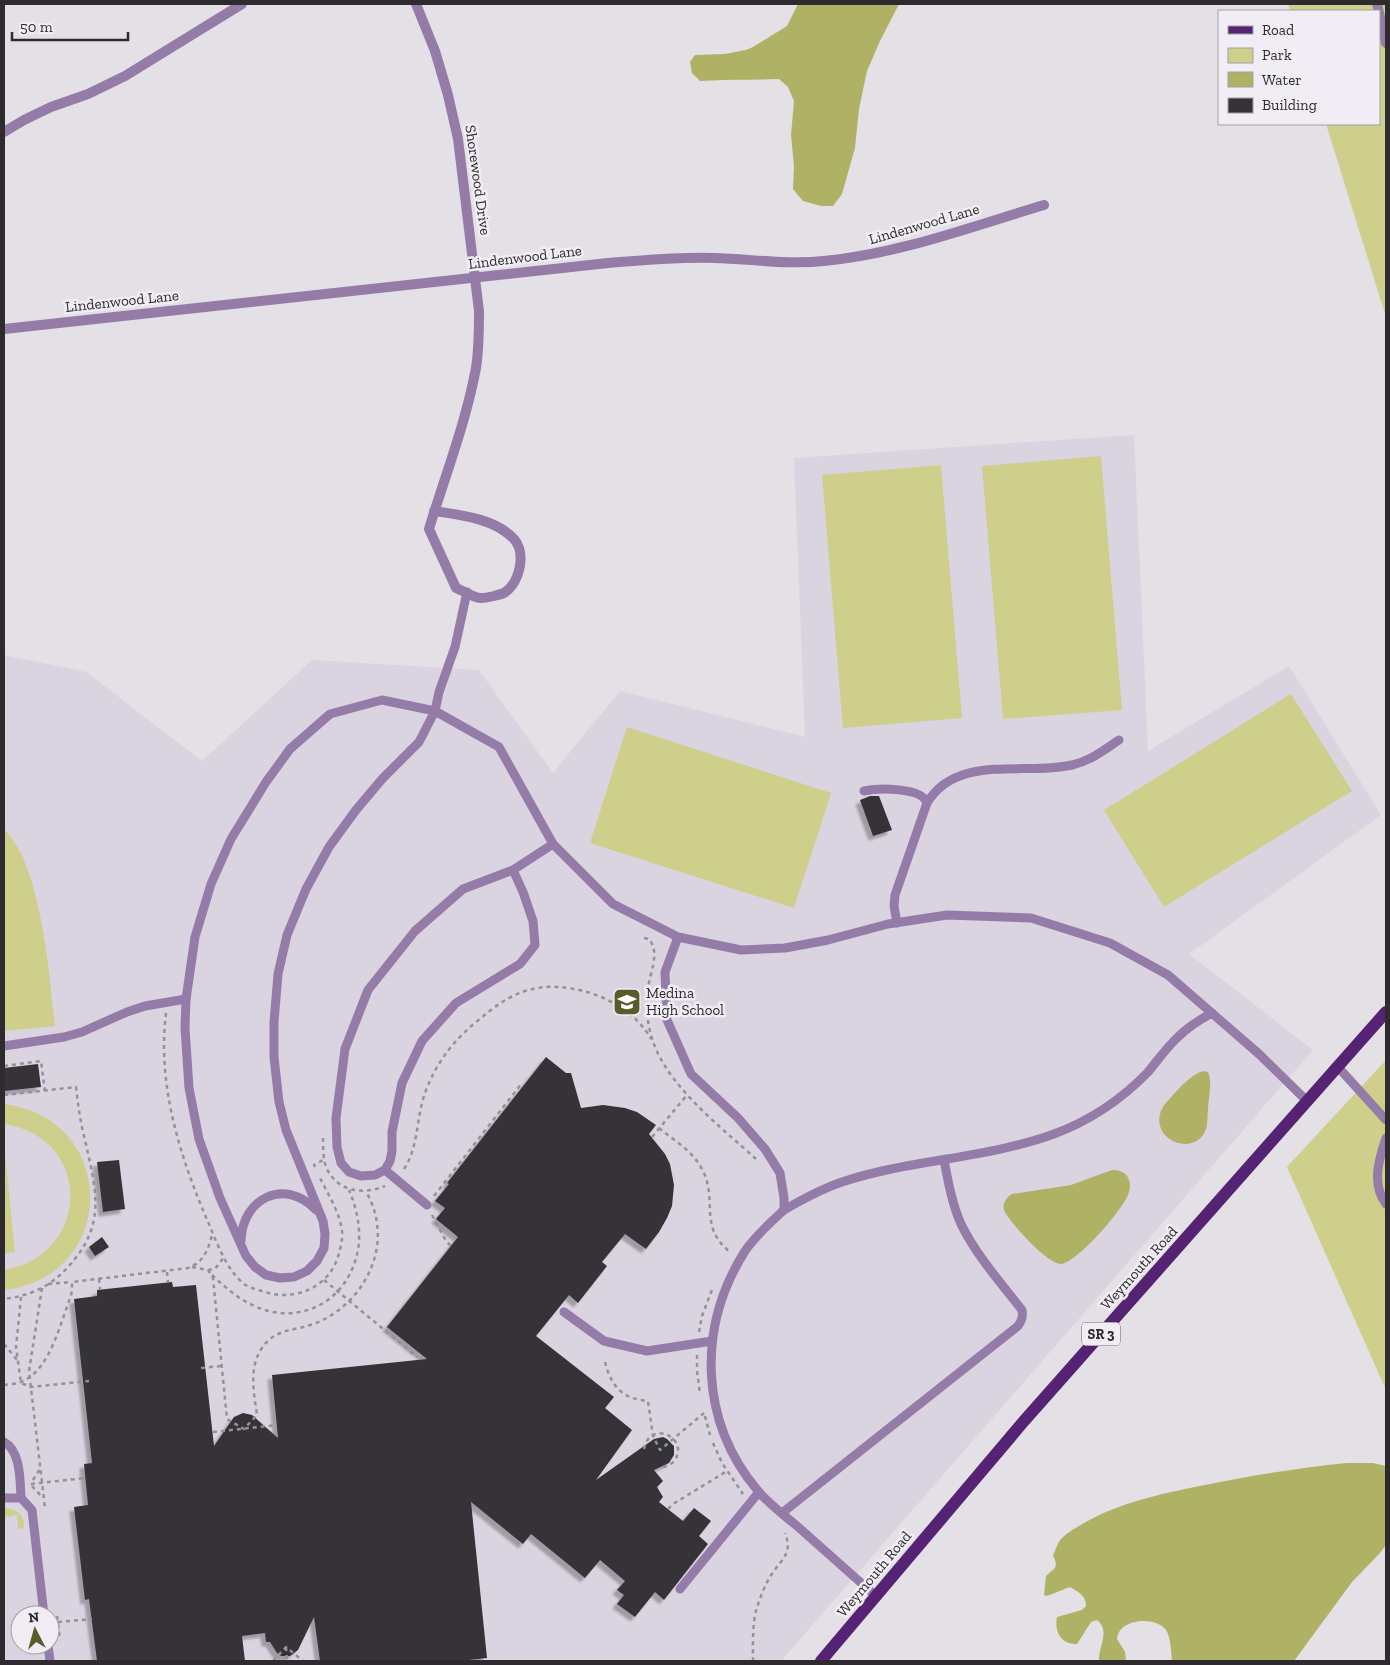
<svg xmlns="http://www.w3.org/2000/svg" width="1390" height="1665" font-family="'Zilla Slab',serif">
	<defs>
		<filter id="shadow"><feDropShadow dx="-4.5" dy="4.5" stdDeviation="1" flood-color="#0004"/></filter>
	</defs>
	<rect width="100%" height="100%" fill="#e3e0e6"/>
	<path fill="#dad3e0" fill-rule="evenodd" d="M1134 435 1148 751 1289 666 1381 815 1189 954 1313 1050 781 1661H4V655L86 672 202 761 312 660 479 670 553 773 620 691 805 737 794 458ZM20 1615H50V1645H20Z"/>
	<g fill="#cdcf8a">
		<polygon points="1288,4 1386,4 1386,317 1326,124 1379,124 1379,11 1290,11"/>
		<polygon points="1101,456 1122,710 1003,719 982,466"/>
		<polygon points="941,465 962,718 843,728 822,475"/>
		<polygon points="1291,694 1352,791 1164,907 1104,810"/>
		<polygon points="627,727 831,793 794,908 590,843"/>
		<path d="M4 829C42 867 49 974 55 1026L4 1031Z"/>
		<polygon points="1386,1060 1386,1390 1287,1167"/>
		<path d="M4 1104C120 1119 118 1277 4 1290V1270C92 1255 93 1137 4 1124Z"/>
		<polygon points="4,1145 15,1252 4,1253"/>
		<path d="M4 1508C16 1508 27 1517 23 1529L18 1528 17 1515 4 1517Z"/>
	</g>
	<g fill="#afb164">
		<path d="M798 4H899L880 41 867 71 859 109 855 148 842 194 833 206H821L803 201 793 189 794 166 791 135 794 101 788 87 779 79C752 80 727 79 700 81L692 73 690 62 695 55 725 54 746 50 753 47 787 26Z"/>
		<path d="M1203 1071 1208 1072C1213 1083 1208 1099 1208 1110 1207 1116 1208 1124 1206 1129 1196 1157 1153 1142 1160 1114 1162 1106 1168 1101 1173 1095 1181 1086 1191 1075 1203 1071Z"/>
		<path d="M1112 1170C1125 1169 1133 1179 1129 1192 1125 1208 1078 1261 1062 1264 1049 1266 1009 1222 1004 1210 1002 1203 1007 1197 1012 1194L1071 1185Z"/>
		<path d="M1347 1463H1373L1386 1466V1545L1380 1553 1352 1582 1294 1661H1172C1171 1652 1171 1637 1166 1630 1155 1615 1118 1619 1117 1639L1125 1652 1126 1661H1099C1098 1647 1111 1631 1097 1620L1091 1622 1077 1644C1061 1645 1054 1632 1057 1617L1082 1610 1086 1606C1086 1595 1078 1592 1070 1587L1047 1596 1044 1595 1046 1576 1055 1568 1056 1563 1053 1555C1056 1550 1057 1543 1062 1538 1068 1532 1076 1528 1084 1523 1119 1503 1160 1494 1200 1486 1248 1476 1297 1468 1347 1463Z"/>
	</g>
	<g fill="#363338" filter="url(#shadow)">
		<polygon points="870,796 879,796 892,830 873,836 860,800"/>
		<polygon points="546,1057 566,1073 571,1073 581,1108 603,1105 625,1108 637,1112 656,1125 649,1134 665,1154 670,1164 674,1185 672,1206 667,1218 659,1232 646,1249 625,1234 602,1262 607,1266 578,1303 569,1295 536,1336 614,1397 605,1408 632,1430 596,1480 654,1439 663,1437 667,1439 674,1446 674,1455 669,1463 654,1470 663,1481 657,1487 663,1497 659,1502 683,1521 694,1508 711,1521 699,1536 708,1544 664,1600 655,1592 635,1617 617,1604 624,1595 617,1590 625,1581 600,1560 585,1578 531,1534 523,1544 471,1502 487,1658 459,1661 320,1661 314,1617 298,1650 290,1656 281,1656 277,1653 270,1642 266,1642 265,1633 242,1636 245,1661 97,1661 89,1599 85,1600 74,1507 88,1505 84,1464 92,1463 74,1299 97,1296 97,1290 172,1282 173,1287 196,1285 214,1446 234,1417 243,1413 252,1415 278,1438 272,1375 427,1359 387,1327 458,1237 436,1219 445,1208 435,1201 449,1184 447,1183"/>
		<polygon points="38,1064 41,1087 4,1091 4,1068"/>
		<polygon points="119,1160 125,1209 103,1212 97,1162"/>
		<polygon points="102,1237 109,1247 95,1256 89,1247"/>
	</g>
	<g fill="none" stroke-linecap="round" stroke-linejoin="round">
		<g stroke="#949296" stroke-width="2.5" stroke-dasharray="4 4" stroke-linecap="butt">
			<path d="M644 938 649 939C661 954 649 973 648 990 646 1005 647 1021 651 1035 664 1084 720 1126 756 1159"/>
			<path d="M166 1013C157 1085 180 1157 208 1222 217 1243 226 1269 244 1284 250 1288 258 1290 265 1292 297 1302 331 1286 339 1253 341 1246 343 1238 342 1231 340 1213 328 1194 320 1178"/>
			<polyline points="4,1066 41,1061 45,1091"/>
			<path d="M4 1095 76 1087C78 1104 80 1120 84 1136 96 1189 108 1225 67 1268 50 1287 29 1296 4 1299"/>
			<path d="M659 1128C675 1141 694 1152 703 1171 718 1202 698 1226 730 1252"/>
			<polyline points="652,1137 687,1095"/>
			<path d="M323 1138C323 1147 323 1161 327 1169 338 1192 364 1195 385 1186"/>
			<polyline points="315,1167 314,1165 325,1159"/>
			<path d="M404 1169C419 1146 416 1118 425 1093 435 1065 452 1042 475 1023 506 996 531 981 574 989 604 994 636 1012 651 1039"/>
			<polyline points="434,1196 522,1083"/>
			<polyline points="432,1215 446,1241 451,1246"/>
			<path d="M192 1267 208 1270 213 1278 227 1419 244 1429 257 1415C254 1393 249 1371 260 1351 274 1327 294 1332 316 1323 354 1308 383 1266 377 1224 376 1212 371 1201 366 1191"/>
			<polyline points="208,1270 215,1269 224,1257"/>
			<polyline points="167,1272 168,1282"/>
			<path d="M212 1275C230 1292 248 1307 273 1312 319 1320 355 1287 359 1242 360 1223 356 1207 349 1190"/>
			<polyline points="99,1279 100,1290"/>
			<polyline points="324,1280 417,1357"/>
			<polyline points="48,1284 72,1282"/>
			<polyline points="42,1288 29,1371 45,1508"/>
			<polyline points="21,1297 16,1347 21,1383 31,1387 89,1381"/>
			<polyline points="699,1332 702,1316 713,1287"/>
			<polyline points="4,1344 18,1361"/>
			<polyline points="697,1355 697,1371 700,1394"/>
			<path d="M605 1362C611 1386 622 1399 648 1401L653 1436 660 1450 704 1413"/>
			<polyline points="201,1368 222,1366"/>
			<path d="M4 1385C10 1384 18 1384 23 1381 51 1368 60 1323 71 1296L72 1290V1282L188 1268C204 1262 208 1250 212 1235"/>
			<polyline points="705,1416 710,1435"/>
			<polyline points="213,1432 277,1425"/>
			<polyline points="713,1443 722,1463 743,1494"/>
			<path d="M644 1449C650 1418 691 1439 674 1461 671 1465 666 1467 661 1467"/>
			<polyline points="33,1480 40,1469"/>
			<polyline points="31,1484 85,1478"/>
			<polyline points="32,1486 42,1497"/>
			<polyline points="668,1509 673,1504 727,1471"/>
			<polyline points="57,1616 60,1640"/>
			<polyline points="58,1622 92,1619"/>
			<polyline points="286,1647 287,1661"/>
			<polyline points="273,1661 286,1647 303,1661"/>
			<path d="M753 1661C753 1644 752 1624 757 1607 761 1596 765 1584 772 1574 782 1558 793 1554 785 1533"/>
		</g>
		<g stroke="#957ca8" stroke-width="9">
			<polyline points="467,592 455,647 439,692 435,711 419,742 383,778 356,810 329,847 306,889 287,935 278,974 274,1022 274,1057 279,1102 286,1130 323,1221 325,1234 324,1248 317,1261 307,1271 294,1277 280,1278 266,1275 255,1267 246,1256 220,1198 199,1139 189,1088 185,1028 186,999 195,937 211,884 231,839 266,782 290,749 330,714 382,700 435,711 499,747 553,844 613,904 678,937 741,950 785,948 828,940 888,924 947,915 1031,918 1110,943 1168,975 1259,1054 1308,1102"/>
			<path d="M864 791C878 788 922 787 927 803"/>
			<polyline points="513,870 523,892 533,921 535,945 520,964 456,1003 422,1041 402,1083 392,1132 392,1151 390,1161 385,1170 375,1175 361,1176 349,1172 341,1163 337,1147 336,1118 345,1049 368,990 415,931 463,889 513,870 553,844"/>
			<path d="M897 923 894 906 895 895 927 803C957 753 1025 776 1072 765 1090 761 1104 750 1119 740"/>
			<path d="M678 937 665 972 667 1020 691 1074 738 1118 765 1149 780 1173 784 1198V1210C803 1199 821 1189 842 1182 911 1159 985 1159 1054 1134 1089 1121 1122 1099 1148 1072 1158 1060 1167 1047 1178 1037 1188 1027 1199 1020 1212 1013"/>
			<polyline points="4,1046 64,1037 82,1032 127,1012 145,1006 186,999"/>
			<polyline points="1338,1067 1386,1120"/>
			<path d="M1386 1138C1379 1159 1371 1184 1386 1204"/>
			<polyline points="385,1170 427,1205"/>
			<path d="M784 1210C771 1222 755 1236 745 1251 697 1327 699 1421 758 1491 769 1504 784 1515 797 1526 824 1550 850 1573 877 1597"/>
			<path d="M241 1241C242 1198 285 1177 316 1210"/>
			<polyline points="564,1312 604,1341 647,1351 712,1341"/>
			<path d="M4 1442C21 1451 20 1481 21 1498"/>
			<polyline points="4,1498 21,1498 32,1510 44,1615"/>
			<path d="M782 1513 1018 1326C1022 1320 1023 1317 1022 1310 1001 1283 976 1255 961 1224 952 1204 948 1181 944 1160"/>
			<polyline points="680,1589 759,1492"/>
			<polyline points="48,1645 50,1661"/>
		</g>
		<g stroke="#957ca8" stroke-width="10">
			<path d="M416 4 435 51 448 95 458 139 479 311C479 330 479 349 476 368 466 422 445 476 429 529L456 588C464 591 474 598 481 598 487 598 499 595 504 593 520 583 527 552 513 538 493 518 460 515 434 511"/>
			<polyline points="1377,4 1386,43"/>
			<polyline points="4,132 24,120 51,107 88,94 125,76 242,4"/>
			<path d="M4 329 608 263C643 260 679 257 714 258 751 259 788 265 824 261 899 254 973 226 1044 205"/>
		</g>
		<polyline stroke="#562374" stroke-width="12" points="821,1661 1024,1421 1386,1012"/>
	</g>
	<defs>
		<symbol id="school-square" viewBox="-11 -11 22 22"><rect x="-9" y="-9" width="18" height="18" rx="4" fill="#5b5b29" stroke="#f1edf4"/><path d="M0-5L7-2L0 1L-7-2ZM-4 1L0 2.5L4 1V4Q0 6-4 4Z" fill="#fff"/></symbol>
	</defs>
	<g fill-rule="evenodd">
		<use href="#school-square" x="611" y="986" width="32" height="32"/>
	</g>
	<g text-anchor="middle" stroke-width="5" stroke-linejoin="round" paint-order="stroke">
		<rect fill="#f1edf4" stroke="#686569" stroke-width="1" x="1082" y="1322.5" width="38" height="23" rx="4"/>
		<g font-size="14" font-weight="bold" fill="#2d2b2e">
			<text x="1101" y="1339">SR 3</text>
		</g>
		<g font-size="15" fill="#2d2b2e" stroke="#f1edf4">
			<text transform="translate(478 180) rotate(82)" y="5">Shorewood Drive</text>
			<text transform="translate(924 224) rotate(-16)" y="5">Lindenwood Lane</text>
			<text transform="translate(525 257) rotate(-7)" y="5">Lindenwood Lane</text>
			<text transform="translate(122 301) rotate(-6)" y="5">Lindenwood Lane</text>
			<text transform="translate(1139 1268) rotate(-48)" y="5">Weymouth Road</text>
			<text transform="translate(874 1574) rotate(-50)" y="5">Weymouth Road</text>
		</g>
		<g font-size="15" fill="#2d2b2e" stroke="#f1edf4" text-anchor="start">
			<text x="646" y="998">Medina<tspan x="646" dy="17">High School</tspan></text>
		</g>
	</g>
	<rect width="1390" height="1665" fill="none" stroke="#2d2b2e" stroke-width="10"/>
	<rect x="1218" y="10" width="162" height="115" fill="#f1edf4" stroke="#a39fa5"/>
	<rect x="1228" y="26" width="25" height="8" fill="#562374" stroke="#a39fa5"/>
	<text x="1262" y="35" font-size="15" fill="#2d2b2e">Road</text>
	<rect x="1228" y="48" width="25" height="15" fill="#cdcf8a" stroke="#a39fa5"/>
	<text x="1262" y="60" font-size="15" fill="#2d2b2e">Park</text>
	<rect x="1228" y="72" width="25" height="15" fill="#afb164" stroke="#a39fa5"/>
	<text x="1262" y="85" font-size="15" fill="#2d2b2e">Water</text>
	<rect x="1228" y="98" width="25" height="15" fill="#363338" stroke="#a39fa5"/>
	<text x="1262" y="110" font-size="15" fill="#2d2b2e">Building</text>
	<g transform="translate(35 1630) rotate(354)"><circle r="24" fill="#f1edf4" stroke="#a39fa5"/>
	<path d="M0-4L9 19L0 12L-9 19Z" fill="#5b5b29"/>
	<text y="-8" font-size="14" font-weight="bold" text-anchor="middle" fill="#2d2b2e">N</text>
	</g>
	<path d="M12 32v8h116v-8" fill="none" stroke="#2d2b2e" stroke-width="2.5"/>
	<text x="20" y="32" font-size="15" fill="#2d2b2e" stroke="#f1edf4" stroke-width="4" paint-order="stroke">50 m</text>
</svg>
